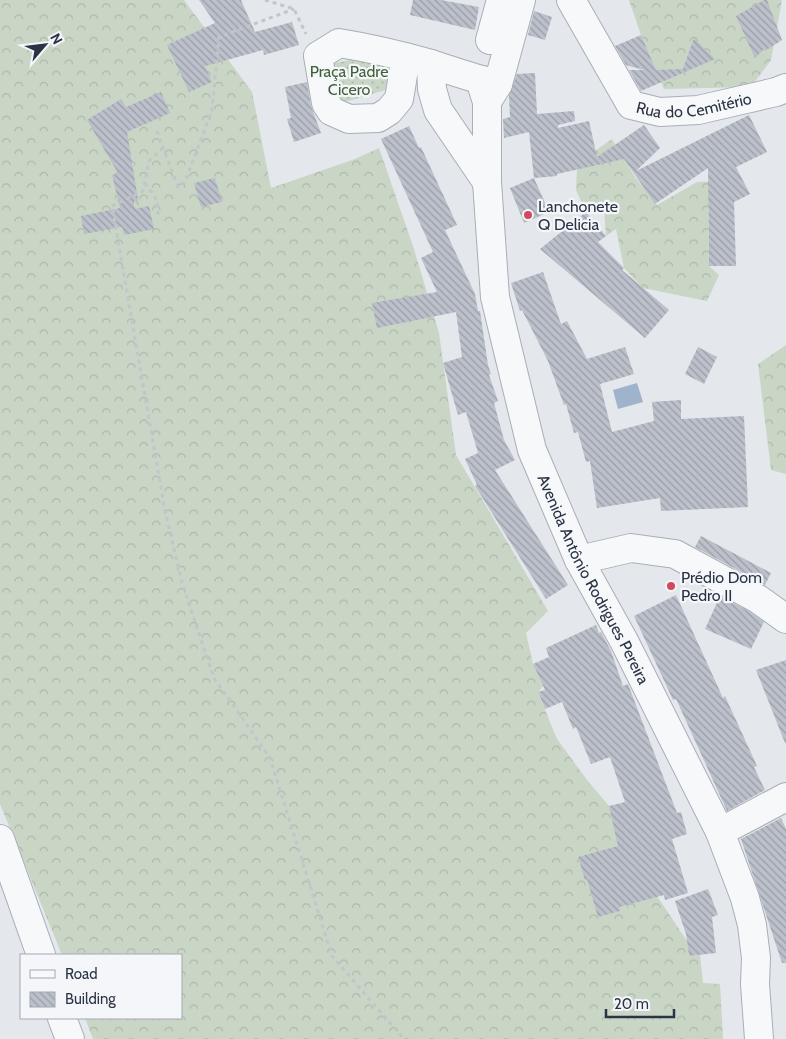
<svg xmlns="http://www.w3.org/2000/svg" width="786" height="1039" font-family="Cabin,sans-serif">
	<defs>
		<pattern id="grass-dots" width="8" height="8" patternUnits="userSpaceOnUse" patternTransform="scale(1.25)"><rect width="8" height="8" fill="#c9d6c5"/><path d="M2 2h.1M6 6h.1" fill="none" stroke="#adb8ab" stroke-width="1.8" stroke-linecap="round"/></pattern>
		<pattern id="forest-crowns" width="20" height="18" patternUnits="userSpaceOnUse" patternTransform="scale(1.25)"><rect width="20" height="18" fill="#c9d6c5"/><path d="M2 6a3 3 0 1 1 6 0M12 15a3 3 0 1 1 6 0" fill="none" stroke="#adb8ab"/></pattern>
		<pattern id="building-back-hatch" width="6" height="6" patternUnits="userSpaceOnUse" patternTransform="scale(1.25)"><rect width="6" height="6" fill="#bbc0ca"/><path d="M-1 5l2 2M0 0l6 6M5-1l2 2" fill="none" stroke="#989da6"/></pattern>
	</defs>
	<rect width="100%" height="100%" fill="#e4e7ec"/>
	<polygon fill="url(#grass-dots)" points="381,54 392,88 335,105 324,65"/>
	<g fill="url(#forest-crowns)">
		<polygon points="0,0 184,0 252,92 271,188 355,159 379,148 413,246 439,333 456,455 548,611 526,633 533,664 543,686 538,693 557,739 587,780 609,806 614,825 641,872 687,941 689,956 700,955 703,983 720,984 723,1039 93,1039 85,1018 181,1018 181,955 62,955 0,804"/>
		<polygon points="629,0 782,0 771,60 751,87 664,89 641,35"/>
		<polygon points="612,139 635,177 657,205 697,182 718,181 730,205 708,207 709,266 719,275 707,301 643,288 624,268 616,229 606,236 604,208 586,212 576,190 577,169 595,151"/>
		<polygon points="786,345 786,474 771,470 758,364"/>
	</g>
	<polygon fill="#9fb4cc" points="637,383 643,402 618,409 613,390"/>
	<g fill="url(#building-back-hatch)">
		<polygon points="199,0 241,0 255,32 292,22 299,45 264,55 263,50 205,66 212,82 189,92 167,45 215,23"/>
		<polygon points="413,0 441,0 479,7 475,30 410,15"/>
		<polygon points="764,0 767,0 782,40 765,51 764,49 755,58 736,16"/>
		<polygon points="534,11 552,17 545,40 528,35"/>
		<polygon points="641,35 656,70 683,69 694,38 715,59 641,91 629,70 644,70 626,65 615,46"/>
		<polygon points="535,73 537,114 574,111 575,121 558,125 558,128 589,121 597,157 644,125 660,148 636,171 749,115 767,152 736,167 750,194 734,202 736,266 709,266 708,168 655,204 624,159 557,174 557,176 534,178 529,132 504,138 503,119 510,117 509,95 517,74"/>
		<polygon points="307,82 311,106 321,133 294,142 287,119 291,118 285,87"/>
		<polygon points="161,92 170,113 127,132 139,206 134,200 134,209 149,206 154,229 124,235 122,227 84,234 81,216 120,208 112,175 118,173 87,120 121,99 126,107"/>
		<polygon points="409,126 419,148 421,147 457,225 445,230 475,294 478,311 480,311 488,365 491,374 489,375 498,401 494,403 504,440 515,460 495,470 568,585 546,599 475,486 477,485 465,459 478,453 466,412 458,415 443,363 462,357 456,312 377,328 372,303 437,292 421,258 433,252 381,139"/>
		<polygon points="215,178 222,202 201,207 194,183"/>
		<polygon points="534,178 549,212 524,223 510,188"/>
		<polygon points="586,212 606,236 598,242 624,268 622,270 669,310 645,338 540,249"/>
		<polygon points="543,272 561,324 567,321 587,359 625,347 634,374 600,384 612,432 654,421 652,402 681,400 681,419 744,416 748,507 661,511 660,498 597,508 590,461 586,462 578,432 574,433 566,404 564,405 548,361 522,310 520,311 511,283"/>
		<polygon points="698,347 717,357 704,384 685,374"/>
		<polygon points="701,536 771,573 765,585 695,547"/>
		<polygon points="676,595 723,698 725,696 757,766 754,767 765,790 727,811 676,699 673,700 634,616"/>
		<polygon points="720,596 750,612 764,622 751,649 705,629"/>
		<polygon points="596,625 599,633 601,632 611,651 623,686 628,684 677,813 681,812 687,834 672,839 688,893 665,900 664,895 619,907 620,911 598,917 587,879 585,880 578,857 618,846 609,806 625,802 610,757 591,764 576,727 573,729 562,702 545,709 538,692 545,690 533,664 549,657 546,648"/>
		<polygon points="786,660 786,743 785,743 756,670"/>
		<polygon points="781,818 786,829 786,963 782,963 741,839"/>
		<polygon points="708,889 718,915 712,917 716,953 689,956 686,934 675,901"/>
	</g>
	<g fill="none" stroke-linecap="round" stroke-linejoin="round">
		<defs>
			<g id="minor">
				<path id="s1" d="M571 0 631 105 660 112 698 110 776 92 786 88"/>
				<polyline points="490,40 501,0"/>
				<path d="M406 57 399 99 389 111 378 118 349 119 331 111 326 103 318 56 339 43C370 48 400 55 431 64 453 71 475 79 498 84"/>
				<polyline points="431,64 432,89 438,110 487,182"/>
				<path id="s2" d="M480 80 487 102V182L495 297 532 450 579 560 624 641 720 832 745 898 752 925 756 958 755 984 759 1039"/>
				<polyline points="488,100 498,84 521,0"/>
				<polyline points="579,560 631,548 675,554 758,599 786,619"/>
				<polyline points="720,832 786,797"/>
				<polyline points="0,839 41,955"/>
				<polyline points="62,1018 70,1039"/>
			</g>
		</defs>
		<use href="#minor" stroke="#a9aeb7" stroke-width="30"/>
		<g stroke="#c2c5cb" stroke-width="3" stroke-dasharray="4 4" stroke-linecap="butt">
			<polyline points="265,0 294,9 306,34"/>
			<polyline points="157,131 178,187 185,182 212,110 219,37 294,9"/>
			<polyline points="163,148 149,161 143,191 112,206 165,511 182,583 214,678 270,758 332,956 404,1039"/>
			<polyline points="145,183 157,200 158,215"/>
		</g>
		<use href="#minor" stroke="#f7f8fa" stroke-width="28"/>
	</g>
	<g fill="#d1495b" stroke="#f4f6f9" stroke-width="2">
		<circle cx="528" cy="215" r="5"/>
		<circle cx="671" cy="586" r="5"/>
	</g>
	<g text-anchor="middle" stroke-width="4.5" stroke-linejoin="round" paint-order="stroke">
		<g font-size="16" fill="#3f6138" stroke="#f4f6f9">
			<text x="349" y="77">Praça Padre<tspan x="349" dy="18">Cicero</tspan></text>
		</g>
		<g font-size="16" fill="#2b3445" stroke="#f4f6f9">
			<text dy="6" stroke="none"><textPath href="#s1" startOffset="185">Rua do Cemitério</textPath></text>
			<text dy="6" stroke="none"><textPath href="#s2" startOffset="519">Avenida Antônio Rodrigues Pereira</textPath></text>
		</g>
		<g font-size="16" fill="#2b3445" stroke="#f4f6f9" text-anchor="start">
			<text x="538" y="212">Lanchonete<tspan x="538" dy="18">Q Delicia</tspan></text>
			<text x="681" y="583">Prédio Dom<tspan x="681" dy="18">Pedro II</tspan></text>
		</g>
	</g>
	<rect x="20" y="954" width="162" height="65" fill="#f4f6f9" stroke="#a4a8b1"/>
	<rect x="30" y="970" width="25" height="8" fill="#f7f8fa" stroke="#a4a8b1"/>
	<text x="65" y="979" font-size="15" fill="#2b3445">Road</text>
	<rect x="30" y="992" width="25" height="15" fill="url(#building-back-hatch)" stroke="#a4a8b1"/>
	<text x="65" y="1004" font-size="15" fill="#2b3445">Building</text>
	<g transform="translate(45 45) rotate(62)" stroke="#f4f6f9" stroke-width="4" paint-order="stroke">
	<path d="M0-4L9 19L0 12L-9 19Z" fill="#2b3445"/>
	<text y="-8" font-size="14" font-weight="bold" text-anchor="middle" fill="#2b3445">N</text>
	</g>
	<path d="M606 1009v8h68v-8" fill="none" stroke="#2b3445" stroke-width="2.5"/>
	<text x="614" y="1009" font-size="15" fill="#2b3445" stroke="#f4f6f9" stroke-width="4" paint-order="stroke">20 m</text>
</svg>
